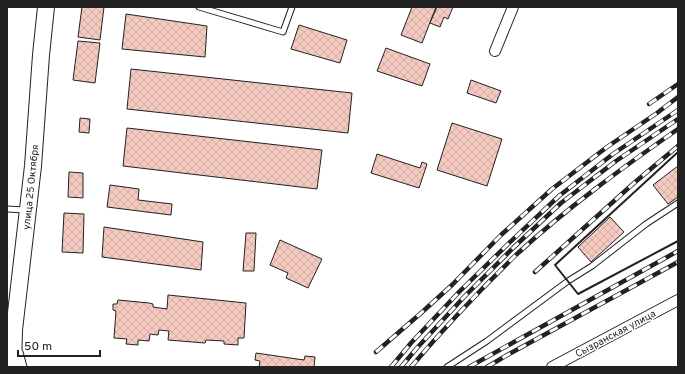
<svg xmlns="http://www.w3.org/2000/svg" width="685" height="374" font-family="Overpass,sans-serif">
	<defs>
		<pattern id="building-cross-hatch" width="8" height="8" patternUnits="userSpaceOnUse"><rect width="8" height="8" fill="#f3c9c0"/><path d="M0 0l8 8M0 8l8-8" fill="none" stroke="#d0aca5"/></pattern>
	</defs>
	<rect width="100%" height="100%" fill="#fff"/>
	<g fill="url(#building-cross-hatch)" stroke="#222">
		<polygon points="82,7 104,7 100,40 78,37"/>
		<polygon points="412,7 436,7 422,43 401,35"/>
		<polygon points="437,7 453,7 448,19 444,17 440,27 430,23"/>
		<polygon points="126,14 207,26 205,57 122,49"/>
		<polygon points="299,25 347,40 340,63 291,49"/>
		<polygon points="78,41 100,43 95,83 73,80"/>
		<polygon points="386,48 430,64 422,86 377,71"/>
		<polygon points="131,69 352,93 348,133 127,109"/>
		<polygon points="471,80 501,91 496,103 467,93"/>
		<polygon points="80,118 90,119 89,133 79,132"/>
		<polygon points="452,123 502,139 487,186 437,170"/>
		<polygon points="127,128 322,150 317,189 123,166"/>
		<polygon points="377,154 420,168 422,162 427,164 419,188 371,173"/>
		<polygon points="678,166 678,197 668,204 653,185"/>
		<polygon points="69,172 83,173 83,198 68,197"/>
		<polygon points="110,185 139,189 138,200 172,204 171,215 107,207"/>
		<polygon points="64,213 84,214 83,253 62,252"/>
		<polygon points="610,217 624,232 591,262 578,247"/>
		<polygon points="104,227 203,242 201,270 102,257"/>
		<polygon points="246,233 256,233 254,271 243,271"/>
		<polygon points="280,240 322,259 308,288 286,278 288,273 270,265"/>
		<polygon points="168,295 246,303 244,338 238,338 238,345 224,344 224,341 206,340 205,343 168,340 169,331 159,330 158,335 150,334 149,341 138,340 138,345 126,344 127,339 114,338 116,311 113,310 113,304 117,304 118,300 149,303 153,304 153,307 167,309"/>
		<polygon points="256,353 304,360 305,356 315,357 314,367 259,367 260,361 255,360"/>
	</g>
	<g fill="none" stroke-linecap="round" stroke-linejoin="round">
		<defs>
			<g id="lane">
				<polyline points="199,7 283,32 292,7"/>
				<polyline points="7,209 25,210"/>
				<polyline points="20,352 24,367"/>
				<polyline points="447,367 487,341 568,281 592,266 646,224 678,203"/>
			</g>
			<g id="street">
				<polyline points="495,51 513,7"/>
				<polyline points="552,367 678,300"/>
			</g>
			<polyline id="primary" points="13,367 14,330 33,166 41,55 46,7"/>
		</defs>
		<use href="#lane" stroke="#222" stroke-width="7"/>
		<use href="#street" stroke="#222" stroke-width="12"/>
		<use href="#primary" stroke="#222" stroke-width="18"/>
		<use href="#lane" stroke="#fff" stroke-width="5"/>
		<use href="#street" stroke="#fff" stroke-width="10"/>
		<use href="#primary" stroke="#fff" stroke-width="16"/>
		<defs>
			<g id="rail">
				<polyline points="649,104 678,84"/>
				<polyline points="535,272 634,183 678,146"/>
				<polyline points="376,352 420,314 452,285 501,235 552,189 607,147 657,113 678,97"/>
				<polyline points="391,367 411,343 459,292 508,244 559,196 613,154 678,110"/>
				<polyline points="401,367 417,348 464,297 513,248 561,203 616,161 678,119"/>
				<path d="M411 367C444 328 480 290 517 254 567 208 622 168 678 129"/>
				<polyline points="469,367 678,251"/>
				<polyline points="487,367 509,354 678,262"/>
			</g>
		</defs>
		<use href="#rail" stroke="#222" stroke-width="4.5"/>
		<use href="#rail" stroke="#fff" stroke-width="3" stroke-dasharray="9" stroke-linecap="butt"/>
		<polyline stroke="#222" stroke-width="2" points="678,152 555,265 578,294 678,241"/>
	</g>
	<g text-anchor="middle" stroke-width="3" stroke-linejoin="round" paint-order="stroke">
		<g font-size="10" fill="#222" stroke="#fff">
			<text transform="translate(30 187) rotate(-84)" y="4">улица 25 Октября</text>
			<text transform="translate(615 333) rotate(-28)" y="4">Сызранская улица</text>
		</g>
	</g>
	<rect width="685" height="374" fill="none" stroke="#222222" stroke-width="16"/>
	<path d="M18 350v6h82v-6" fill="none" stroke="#222222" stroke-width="2"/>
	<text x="24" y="350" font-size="12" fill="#222222" stroke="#ffffff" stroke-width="3" paint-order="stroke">50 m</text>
</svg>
